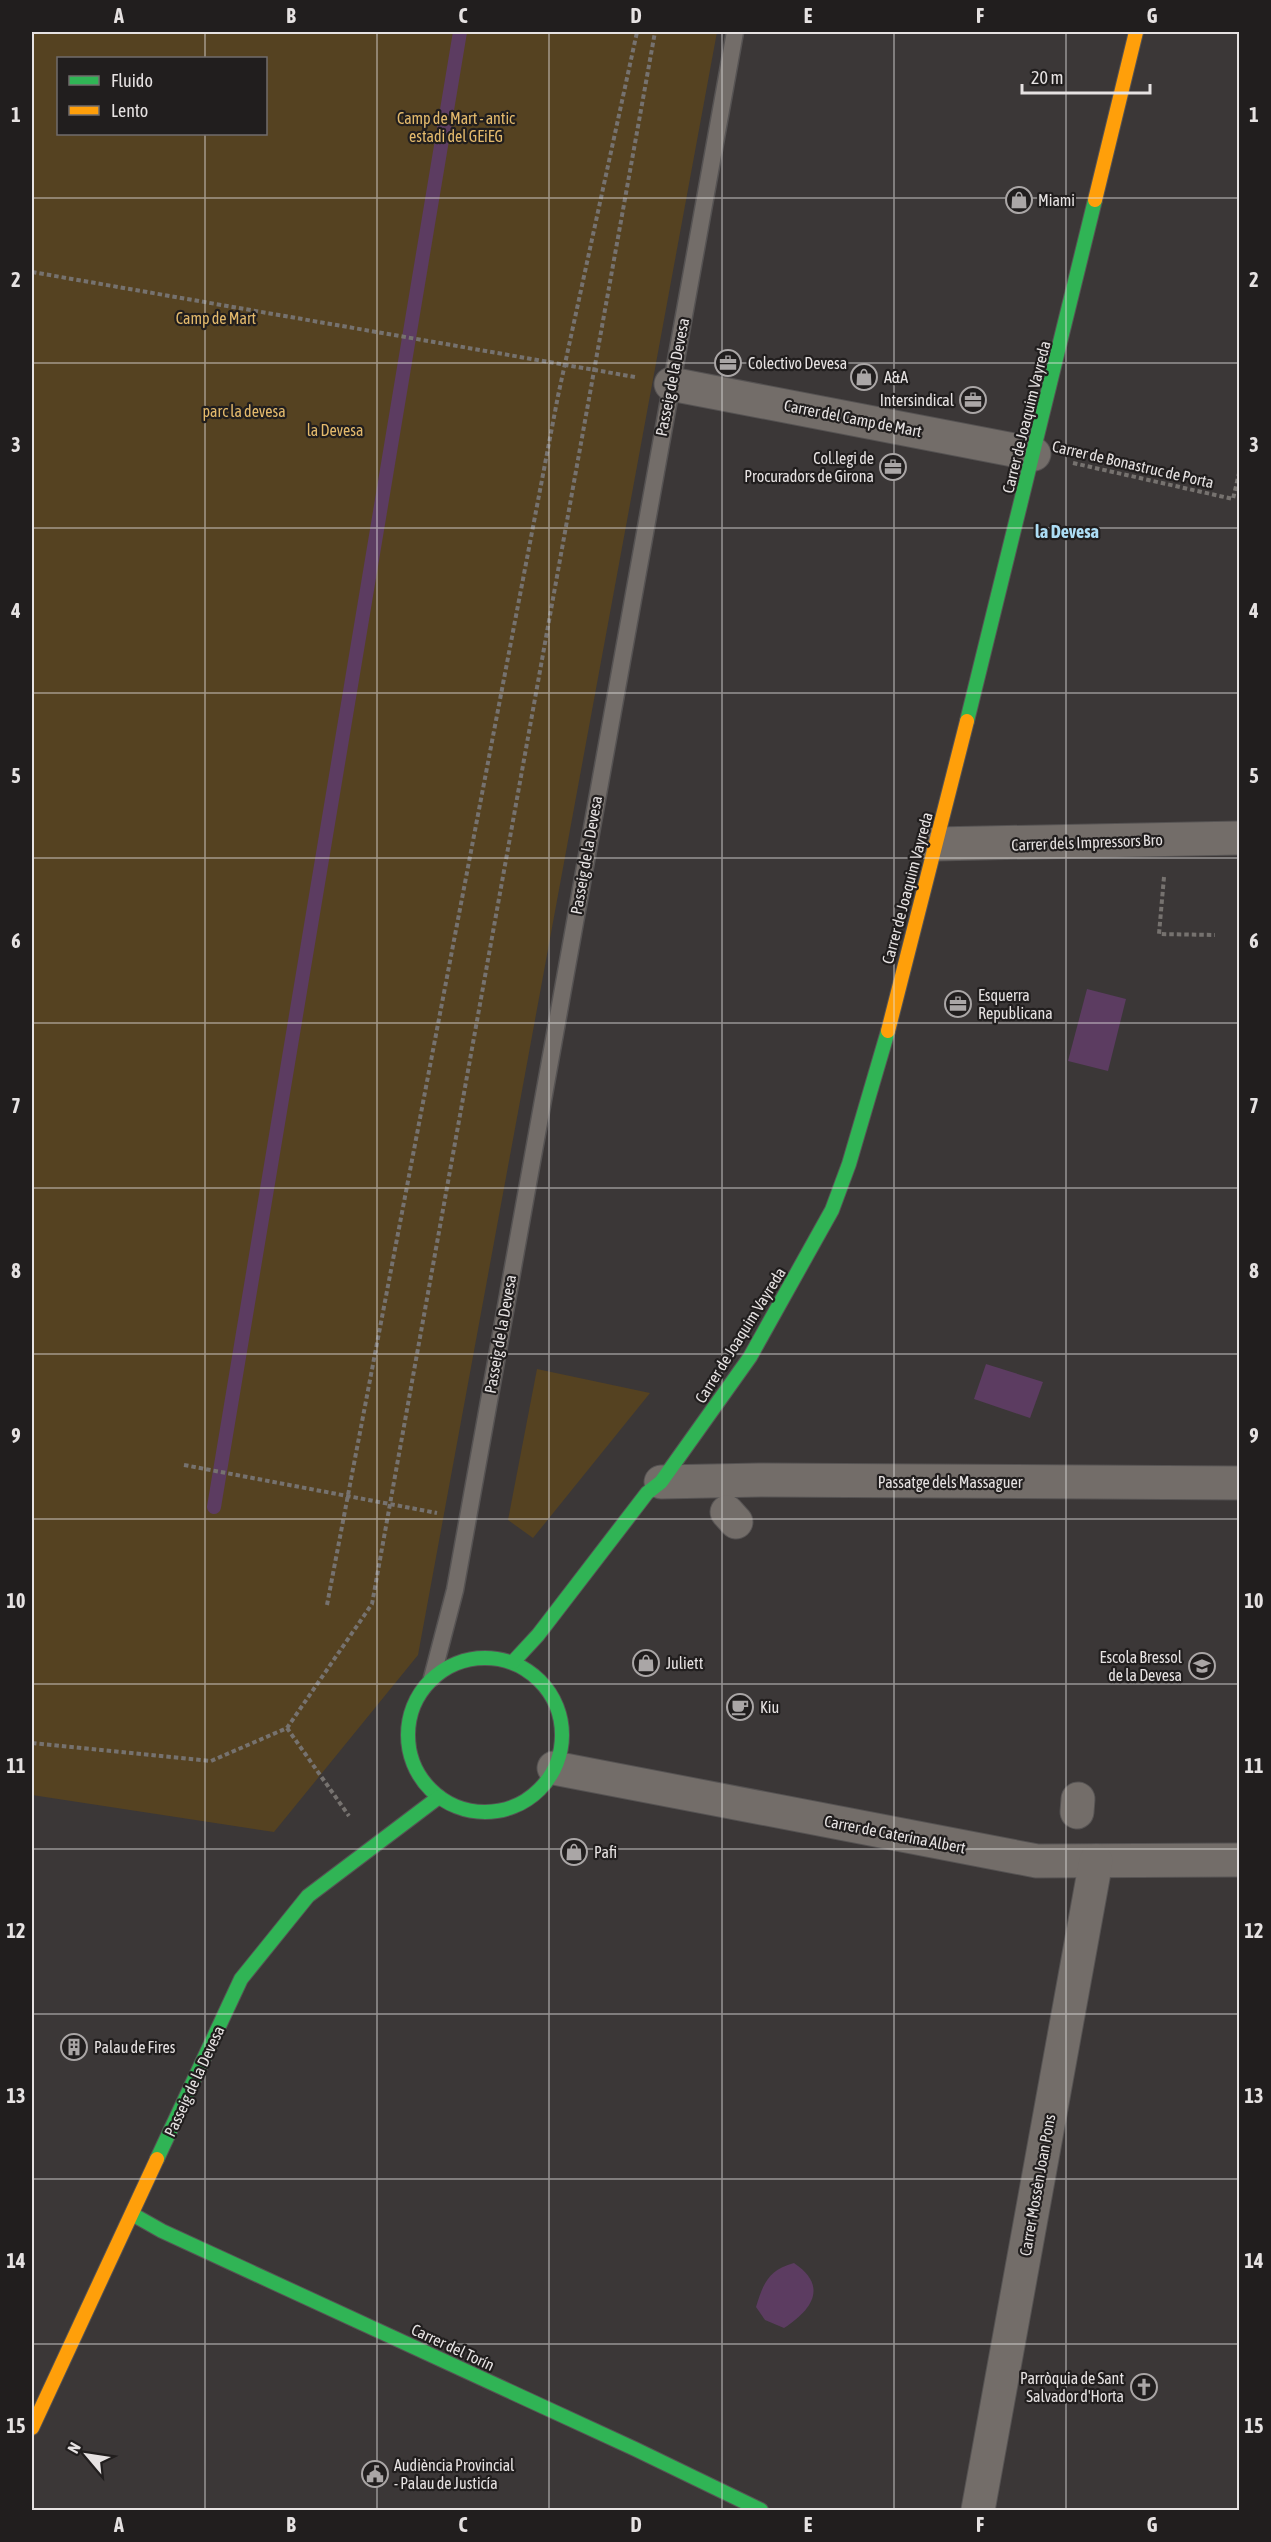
<svg xmlns="http://www.w3.org/2000/svg" width="1271" height="2542" font-family="'Asap Condensed',sans-serif">
	<rect width="100%" height="100%" fill="#3b3737"/>
	<g fill="#554221" fill-rule="evenodd">
		<path d="M32 32H717L418 1655 274 1832 32 1795ZM58 58H266V134H58Z"/>
		<polygon points="537,1369 650,1393 533,1538 508,1520"/>
	</g>
	<g fill="#5c3c61">
		<polygon points="1087,989 1126,999 1108,1071 1068,1061"/>
		<polygon points="986,1364 1043,1382 1030,1418 974,1399"/>
		<path d="M794 2263C828 2286 813 2309 784 2328L765 2320 756 2307C763 2284 768 2270 794 2263Z"/>
	</g>
	<g fill="none" stroke-linecap="round" stroke-linejoin="round">
		<polyline stroke="#5c3c61" stroke-width="14" points="214,1507 460,32"/>
		<defs>
			<polyline id="lane" points="432,1678 455,1590 735,32"/>
			<g id="street">
				<polyline points="671,384 1034,454"/>
				<polyline points="935,844 1240,838"/>
				<polyline points="661,1482 760,1480 1240,1483"/>
				<polyline points="727,1512 736,1522"/>
				<polyline points="554,1768 1037,1861 1240,1860"/>
				<polyline points="1077,1812 1078,1799"/>
				<polyline points="978,2510 1096,1861"/>
			</g>
			<g id="fast">
				<polyline points="967,721 1095,200"/>
				<circle cx="485" cy="1735" r="77"/>
				<polyline points="513,1662 538,1635 647,1493 661,1482 750,1357 832,1210 849,1164 888,1031"/>
				<polyline points="157,2159 241,1979 308,1896 439,1797"/>
				<polyline points="132,2214 162,2231 635,2449 761,2510"/>
			</g>
			<g id="slow">
				<polyline points="1095,200 1136,32"/>
				<polyline points="888,1031 967,721"/>
				<polyline points="32,2428 157,2159"/>
			</g>
		</defs>
		<use href="#lane" stroke="#565353" stroke-width="19"/>
		<use href="#street" stroke="#565353" stroke-width="35"/>
		<use href="#fast" stroke="#565353" stroke-width="16"/>
		<use href="#slow" stroke="#565353" stroke-width="16"/>
		<g stroke="#76726f" stroke-width="4" stroke-dasharray="4.5 3" stroke-linecap="butt">
			<polyline points="32,272 635,377"/>
			<polyline points="1073,463 1233,499 1240,469"/>
			<polyline points="1164,877 1159,934 1215,935"/>
			<polyline points="184,1465 437,1513"/>
			<polyline points="327,1605 558,396 637,32"/>
			<polyline points="287,1728 349,1816"/>
			<polyline points="32,1743 211,1761 287,1728 372,1604 655,32"/>
		</g>
		<use href="#lane" stroke="#736d69" stroke-width="16"/>
		<use href="#street" stroke="#736d69" stroke-width="33"/>
		<use href="#fast" stroke="#30b455" stroke-width="14"/>
		<use href="#slow" stroke="#ff9f0a" stroke-width="14"/>
	</g>
	<path fill="none" stroke="#e6e2e2" stroke-width="1.5" stroke-opacity="0.55" d="M205 32V58M377 32V2510M549 32V2510M722 32V2510M894 32V2510M1066 32V2510M205 134V2510M32 198H1240M32 363H1240M32 528H1240M32 693H1240M32 858H1240M32 1023H1240M32 1188H1240M32 1354H1240M32 1519H1240M32 1684H1240M32 1849H1240M32 2014H1240M32 2179H1240M32 2344H1240"/>
	<defs>
		<symbol id="shop-ring" viewBox="-11 -11 22 22"><circle r="9.5" fill="#211e1e" stroke="#aaa6a6" stroke-width="1.5"/><path d="M-5-2.5h2.3a2.7 3.5 0 0 1 5.4 0H5L5.5 6h-11ZM-1.5-2.5h3a1.5 2.3 0 0 0-3 0Z" fill="#aaa6a6"/></symbol>
		<symbol id="office-ring" viewBox="-11 -11 22 22"><circle r="9.5" fill="#211e1e" stroke="#aaa6a6" stroke-width="1.5"/><path d="M-6-3h4V-5.5h4V-3h4V5H-6ZM-1-4.5V-3h2v-1.5ZM-6 0V1H6V0Z" fill="#aaa6a6"/></symbol>
		<symbol id="school-ring" viewBox="-11 -11 22 22"><circle r="9.5" fill="#211e1e" stroke="#aaa6a6" stroke-width="1.5"/><path d="M0-5L7-2L0 1L-7-2ZM-4 1L0 2.5L4 1V4Q0 6-4 4Z" fill="#aaa6a6"/></symbol>
		<symbol id="cafe-ring" viewBox="-11 -11 22 22"><circle r="9.5" fill="#211e1e" stroke="#aaa6a6" stroke-width="1.5"/><path d="M-5.5-4.5H6V0H3Q3 3.5 0 3.5H-2.5Q-5.5 3.5-5.5 0ZM3-3.2v2h1.7v-2ZM-6 4.5H4V6H-6Z" fill="#aaa6a6"/></symbol>
		<symbol id="building-ring" viewBox="-11 -11 22 22"><circle r="9.5" fill="#211e1e" stroke="#aaa6a6" stroke-width="1.5"/><path d="M-4-6H4V6H1V3H-1V6H-4ZM-2.5-4.3h1.7v1.8h-1.7ZM.8-4.3h1.7v1.8H.8ZM-2.5-1h1.7V.8h-1.7ZM.8-1h1.7V.8H.8Z" fill="#aaa6a6"/></symbol>
		<symbol id="church-ring" viewBox="-11 -11 22 22"><circle r="9.5" fill="#211e1e" stroke="#aaa6a6" stroke-width="1.5"/><path d="M-1.2-6h2.4v3.5h3.3v2.4h-3.3V6h-2.4V-.1h-3.3v-2.4h3.3Z" fill="#aaa6a6"/></symbol>
		<symbol id="civic-ring" viewBox="-11 -11 22 22"><circle r="9.5" fill="#211e1e" stroke="#aaa6a6" stroke-width="1.5"/><path d="M-.6-6.5H3V-4.5H.6V-3L4-1V1h2V6H-6V1h2V-1L-.6-3ZM-1.2 2.5V6h2.4V2.5Z" fill="#aaa6a6"/></symbol>
	</defs>
	<g fill-rule="evenodd">
		<use href="#shop-ring" x="1004" y="185" width="30" height="30"/>
		<use href="#office-ring" x="713" y="348" width="30" height="30"/>
		<use href="#shop-ring" x="849" y="362" width="30" height="30"/>
		<use href="#office-ring" x="958" y="385" width="30" height="30"/>
		<use href="#office-ring" x="878" y="452" width="30" height="30"/>
		<use href="#office-ring" x="943" y="989" width="30" height="30"/>
		<use href="#shop-ring" x="631" y="1648" width="30" height="30"/>
		<use href="#school-ring" x="1187" y="1651" width="30" height="30"/>
		<use href="#cafe-ring" x="725" y="1692" width="30" height="30"/>
		<use href="#shop-ring" x="559" y="1837" width="30" height="30"/>
		<use href="#building-ring" x="59" y="2032" width="30" height="30"/>
		<use href="#church-ring" x="1129" y="2372" width="30" height="30"/>
		<use href="#civic-ring" x="360" y="2459" width="30" height="30"/>
	</g>
	<g text-anchor="middle" stroke-width="4.5" stroke-linejoin="round" paint-order="stroke">
		<g font-size="16" fill="#e4ba6c" stroke="#211e1e">
			<text x="456" y="124">Camp de Mart - antic<tspan x="456" dy="18">estadi del GEiEG</tspan></text>
			<text x="216" y="324">Camp de Mart</text>
			<text x="244" y="417">parc la devesa</text>
			<text x="335" y="436">la Devesa</text>
		</g>
		<g font-size="16" fill="#e6e2e2" stroke="#211e1e" text-anchor="start">
			<text x="1038" y="206">Miami</text>
			<text x="748" y="369">Colectivo Devesa</text>
			<text x="884" y="383">A&amp;A</text>
			<text x="954" y="406" text-anchor="end">Intersindical</text>
			<text x="874" y="464" text-anchor="end">Col.legi de<tspan x="874" dy="18">Procuradors de Girona</tspan></text>
			<text x="978" y="1001">Esquerra<tspan x="978" dy="18">Republicana</tspan></text>
			<text x="1182" y="1663" text-anchor="end">Escola Bressol<tspan x="1182" dy="18">de la Devesa</tspan></text>
			<text x="666" y="1669">Juliett</text>
			<text x="760" y="1713">Kiu</text>
			<text x="594" y="1858">Pafi</text>
			<text x="94" y="2053">Palau de Fires</text>
			<text x="1124" y="2384" text-anchor="end">Parròquia de Sant<tspan x="1124" dy="18">Salvador d'Horta</tspan></text>
			<text x="394" y="2471">Audiència Provincial<tspan x="394" dy="18">- Palau de Justicía</tspan></text>
		</g>
		<g font-size="16" fill="#e6e2e2" stroke="#211e1e">
			<text transform="translate(672 377) rotate(-79)" y="6">Passeig de la Devesa</text>
			<text transform="translate(1026 417) rotate(-76)" y="6">Carrer de Joaquim Vayreda</text>
			<text transform="translate(853 418) rotate(11)" y="6">Carrer del Camp de Mart</text>
			<text transform="translate(1133 464) rotate(13)" y="6">Carrer de Bonastruc de Porta</text>
			<text transform="translate(1087 842) rotate(-2)" y="6">Carrer dels Impressors Bro</text>
			<text transform="translate(586 855) rotate(-80)" y="6">Passeig de la Devesa</text>
			<text transform="translate(907 888) rotate(-75)" y="6">Carrer de Joaquim Vayreda</text>
			<text transform="translate(500 1334) rotate(-80)" y="6">Passeig de la Devesa</text>
			<text transform="translate(740 1335) rotate(-58)" y="6">Carrer de Joaquim Vayreda</text>
			<text x="950" y="1488">Passatge dels Massaguer</text>
			<text transform="translate(895 1834) rotate(11)" y="6">Carrer de Caterina Albert</text>
			<text transform="translate(194 2081) rotate(-65)" y="6">Passeig de la Devesa</text>
			<text transform="translate(1037 2185) rotate(-80)" y="6">Carrer Mossèn Joan Pons</text>
			<text transform="translate(453 2347) rotate(25)" y="6">Carrer del Torín</text>
		</g>
		<g font-size="18" font-weight="bold" fill="#adddf5" stroke="#211e1e">
			<text x="1067" y="538">la Devesa</text>
		</g>
	</g>
	<rect width="1271" height="2542" fill="none" stroke="#211e1e" stroke-width="66"/>
	<rect x="57" y="57" width="210" height="78" fill="#211e1e" stroke="#706c6c" stroke-width="1.5"/>
	<rect x="69" y="76" width="30" height="9" fill="#30b455" stroke="#706c6c" stroke-width="1.5"/>
	<text x="111" y="87" font-size="18" fill="#e6e2e2">Fluido</text>
	<rect x="69" y="106" width="30" height="9" fill="#ff9f0a" stroke="#706c6c" stroke-width="1.5"/>
	<text x="111" y="117" font-size="18" fill="#e6e2e2">Lento</text>
	<g transform="translate(87 2455) rotate(299)" stroke="#211e1e" stroke-width="4.5" paint-order="stroke">
	<path d="M0-4.5L10 22L0 15L-10 22Z" fill="#e6e2e2"/>
	<text y="-9" font-size="16" font-weight="bold" text-anchor="middle" fill="#e6e2e2">N</text>
	</g>
	<path d="M1022 84v9h128v-9" fill="none" stroke="#e6e2e2" stroke-width="3"/>
	<text x="1031" y="84" font-size="18" fill="#e6e2e2" stroke="#211e1e" stroke-width="4.5" paint-order="stroke">20 m</text>
	<rect x="33" y="33" width="1205" height="2476" fill="none" stroke="#e6e2e2" stroke-width="2"/>
	<g font-size="20" text-anchor="middle" font-weight="bold" fill="#e6e2e2">
		<text x="119" y="23">A</text>
		<text x="291" y="23">B</text>
		<text x="463" y="23">C</text>
		<text x="636" y="23">D</text>
		<text x="808" y="23">E</text>
		<text x="980" y="23">F</text>
		<text x="1152" y="23">G</text>
		<text x="16" y="122">1</text>
		<text x="1254" y="122">1</text>
		<text x="16" y="287">2</text>
		<text x="1254" y="287">2</text>
		<text x="16" y="452">3</text>
		<text x="1254" y="452">3</text>
		<text x="16" y="618">4</text>
		<text x="1254" y="618">4</text>
		<text x="16" y="783">5</text>
		<text x="1254" y="783">5</text>
		<text x="16" y="948">6</text>
		<text x="1254" y="948">6</text>
		<text x="16" y="1113">7</text>
		<text x="1254" y="1113">7</text>
		<text x="16" y="1278">8</text>
		<text x="1254" y="1278">8</text>
		<text x="16" y="1443">9</text>
		<text x="1254" y="1443">9</text>
		<text x="16" y="1608">10</text>
		<text x="1254" y="1608">10</text>
		<text x="16" y="1773">11</text>
		<text x="1254" y="1773">11</text>
		<text x="16" y="1938">12</text>
		<text x="1254" y="1938">12</text>
		<text x="16" y="2103">13</text>
		<text x="1254" y="2103">13</text>
		<text x="16" y="2268">14</text>
		<text x="1254" y="2268">14</text>
		<text x="16" y="2433">15</text>
		<text x="1254" y="2433">15</text>
		<text x="119" y="2532">A</text>
		<text x="291" y="2532">B</text>
		<text x="463" y="2532">C</text>
		<text x="636" y="2532">D</text>
		<text x="808" y="2532">E</text>
		<text x="980" y="2532">F</text>
		<text x="1152" y="2532">G</text>
	</g>
</svg>
